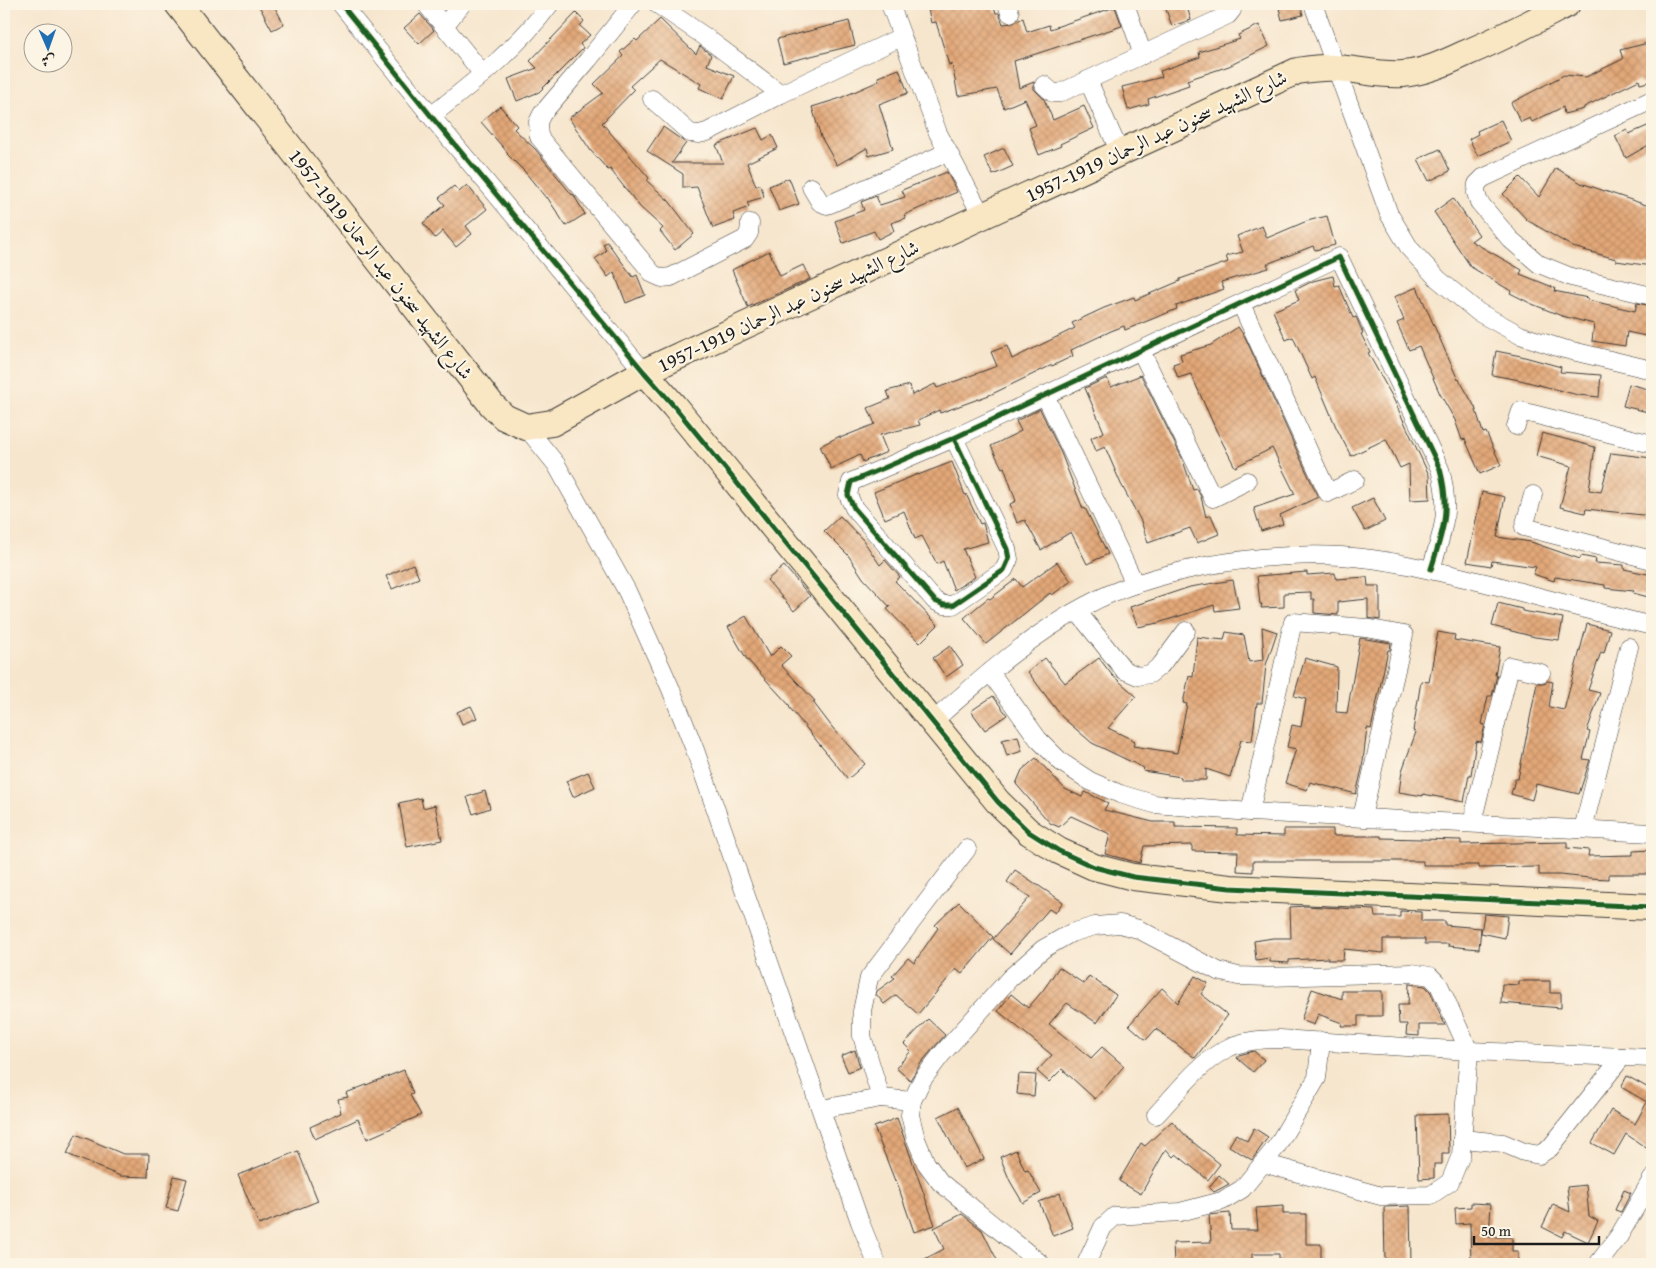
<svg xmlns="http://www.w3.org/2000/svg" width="1656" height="1268" font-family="'Gentium Book Plus',Amiri,serif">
	<defs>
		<pattern id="building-cross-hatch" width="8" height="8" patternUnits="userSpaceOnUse" patternTransform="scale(1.25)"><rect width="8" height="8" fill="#e2a778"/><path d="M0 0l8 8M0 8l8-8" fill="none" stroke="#c18f67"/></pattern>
	</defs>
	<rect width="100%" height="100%" fill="#fcf5e5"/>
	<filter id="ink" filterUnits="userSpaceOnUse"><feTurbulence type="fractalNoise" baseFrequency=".02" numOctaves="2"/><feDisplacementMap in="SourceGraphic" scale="10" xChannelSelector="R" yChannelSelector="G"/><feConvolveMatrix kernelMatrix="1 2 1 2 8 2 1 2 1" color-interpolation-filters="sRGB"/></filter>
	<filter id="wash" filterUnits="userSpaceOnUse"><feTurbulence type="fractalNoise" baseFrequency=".0096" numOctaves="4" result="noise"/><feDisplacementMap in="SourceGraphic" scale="20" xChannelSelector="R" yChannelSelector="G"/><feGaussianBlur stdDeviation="1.12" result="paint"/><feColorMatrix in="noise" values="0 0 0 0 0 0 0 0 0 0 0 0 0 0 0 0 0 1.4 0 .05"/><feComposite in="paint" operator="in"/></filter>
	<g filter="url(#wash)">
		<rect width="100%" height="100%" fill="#f7e6ce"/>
		<g id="blocks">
			<g fill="url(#building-cross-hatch)">
				<polygon points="258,4 273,4 284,24 272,30"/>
				<polygon points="927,4 992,4 996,13 999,13 1003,24 1013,23 1023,18 1027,32 1049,25 1050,29 1115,7 1122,26 1014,61 1019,88 1034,82 1034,89 1044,99 1053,120 1084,106 1094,128 1060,144 1061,146 1039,155 1029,128 1036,125 1025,99 1004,108 997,89 958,96 952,64 949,65 936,22 931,23"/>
				<polygon points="1164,4 1186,4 1191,20 1172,26"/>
				<polygon points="1278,4 1300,4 1303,15 1282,20"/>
				<polygon points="576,13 584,21 580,26 590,35 580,44 583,48 539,92 517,101 508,79 537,68 530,61"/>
				<polygon points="420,14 434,30 419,44 404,28"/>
				<polygon points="660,19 696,54 700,46 711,55 707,65 734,76 723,99 699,88 701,84 660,59 630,86 634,90 602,123 649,178 647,181 669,201 694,234 675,250 660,231 663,228 640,207 610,169 608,170 591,151 569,118 603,93 594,84 623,56 620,52 635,39 637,41"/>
				<polygon points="849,21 855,45 783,63 777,39"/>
				<polygon points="1259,25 1269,46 1229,66 1187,80 1189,85 1148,99 1149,104 1128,110 1122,87 1162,77 1160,71 1200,57 1199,52 1240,39 1238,35"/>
				<polygon points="1652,42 1652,81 1640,84 1639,80 1584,107 1584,109 1564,114 1563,107 1532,122 1530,118 1521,122 1511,103 1564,75 1586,77 1623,59 1620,50"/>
				<polygon points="899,69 908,93 879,104 893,149 869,156 867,148 837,165 821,137 812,107 838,99 879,81 878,77"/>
				<polygon points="500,106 517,126 514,129 536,150 572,195 573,194 585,214 566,226 547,197 546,198 525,172 507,154 508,153 481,122"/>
				<polygon points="1501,120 1511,141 1478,156 1469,139 1478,134 1477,131"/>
				<polygon points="1652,124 1652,143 1626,158 1615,136 1627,130 1629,134"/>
				<polygon points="663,127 686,143 672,163 723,163 716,145 757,128 763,140 772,135 778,148 747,163 756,186 761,185 764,197 747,202 749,207 733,213 735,220 713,228 697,187 683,188 683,174 647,151"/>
				<polygon points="1004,148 1013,166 993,175 984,157"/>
				<polygon points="1440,149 1450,171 1429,181 1418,159"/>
				<polygon points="1556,168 1581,183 1652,207 1652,266 1616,261 1616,259 1573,247 1527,220 1503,194 1520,177 1539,197"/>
				<polygon points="947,172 957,192 904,215 906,218 891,223 894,231 878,239 874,231 843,243 835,221 864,210 861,202 876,196 880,205 905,197 902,190"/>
				<polygon points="789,178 799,204 779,211 769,186"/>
				<polygon points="467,185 487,209 466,226 472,234 456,247 443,231 435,238 423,223 445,205 439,198 454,186 459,192"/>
				<polygon points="1453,198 1479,235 1471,241 1522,270 1520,274 1555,288 1554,291 1588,298 1588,300 1635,311 1637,303 1652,306 1652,328 1650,337 1627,332 1625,346 1592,341 1594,324 1562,316 1532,304 1510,293 1511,291 1471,267 1434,212"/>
				<polygon points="1327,216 1335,245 1315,250 1313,246 1267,264 1269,268 1221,282 1224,289 1176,306 1177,309 1125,330 1124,326 1111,331 1071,350 1073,356 1052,366 1052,365 992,394 940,413 939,410 918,420 920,425 880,435 887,452 863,462 860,455 831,469 820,446 840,436 840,438 875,424 868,408 890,399 887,391 910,385 912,395 935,384 937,388 997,366 991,352 1007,346 1012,359 1075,328 1072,323 1104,308 1134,297 1135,300 1180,281 1180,279 1228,262 1226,256 1243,252 1237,236 1262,226 1267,238 1307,221"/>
				<polygon points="607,242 633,277 637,275 645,295 626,303 614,272 608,277 595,259 606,251 603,244"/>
				<polygon points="769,251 780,276 803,265 810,279 748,307 732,270"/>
				<polygon points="1333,276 1335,286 1339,285 1353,318 1356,317 1357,319 1363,333 1361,334 1370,352 1368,353 1392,396 1429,475 1430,499 1410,500 1409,464 1400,468 1386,439 1351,456 1336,427 1315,377 1312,379 1293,337 1286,340 1273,311 1299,300 1295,290 1313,281"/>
				<polygon points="1417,287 1458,380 1459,379 1475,407 1483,433 1486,432 1501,465 1480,474 1465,439 1462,440 1455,420 1440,394 1419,346 1409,350 1397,323 1404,320 1394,297"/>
				<polygon points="1238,327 1245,337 1318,497 1280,515 1283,524 1261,531 1254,508 1295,494 1272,448 1235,467 1216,430 1191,374 1178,378 1173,364 1182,361 1180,354 1211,345"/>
				<polygon points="1496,351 1521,356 1561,367 1560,372 1601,375 1599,397 1578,395 1520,380 1492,375"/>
				<polygon points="1141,375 1182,458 1193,490 1197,489 1201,497 1206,517 1211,515 1219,534 1197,543 1190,528 1148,543 1141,521 1121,484 1105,447 1096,451 1091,438 1104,432 1085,388 1107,378 1111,387"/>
				<polygon points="1629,384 1652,390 1652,413 1623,406"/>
				<polygon points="1040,409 1061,453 1083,509 1085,508 1108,554 1087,564 1071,532 1041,550 1025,520 1017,523 1010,504 1016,501 1004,467 1002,468 991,446 1021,431 1016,421"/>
				<polygon points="1542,433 1595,447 1589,490 1601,492 1611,453 1652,458 1652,516 1586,509 1585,513 1560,507 1571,466 1536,456"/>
				<polygon points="952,462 965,495 966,494 980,524 983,523 988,542 963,549 975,577 954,590 943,561 937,564 922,536 915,539 904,511 885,519 874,492 918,474 918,475"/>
				<polygon points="1482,492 1505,497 1497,537 1531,542 1580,559 1581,556 1596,559 1595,563 1624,565 1624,569 1652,575 1652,598 1633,593 1634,591 1605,588 1605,585 1555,577 1554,581 1533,574 1536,567 1492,561 1491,566 1467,562"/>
				<polygon points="1373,498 1385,521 1365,531 1352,508"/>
				<polygon points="840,516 863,540 880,565 885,560 900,577 895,581 938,625 920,643 887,609 890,607 863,578 848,555 824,531"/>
				<polygon points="1057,562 1071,581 1052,595 1050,593 986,644 964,618 988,598 990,599 1016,579 1022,587"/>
				<polygon points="413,564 419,578 392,589 386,576"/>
				<polygon points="784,566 810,596 794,611 767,580"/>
				<polygon points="1307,572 1307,575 1335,573 1336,579 1367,577 1368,586 1380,586 1380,620 1368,618 1368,599 1338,602 1338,615 1314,613 1314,599 1311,599 1311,592 1284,593 1284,607 1261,608 1262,604 1260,604 1257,576"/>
				<polygon points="1233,580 1239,608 1215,611 1214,605 1158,623 1138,627 1130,607 1190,587"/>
				<polygon points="1498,603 1522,609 1522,611 1563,618 1559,640 1535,637 1492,626"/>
				<polygon points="746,616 770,657 781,646 791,656 781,665 815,701 813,702 832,727 865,764 848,779 789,707 790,706 746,658 728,627"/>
				<polygon points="1587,624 1610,630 1604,653 1601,652 1588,690 1600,693 1587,731 1590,732 1583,759 1590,760 1579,794 1536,784 1532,800 1511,794 1515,779 1518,779 1537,683 1544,683 1548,681 1553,682 1549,707 1564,710"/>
				<polygon points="1262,627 1277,632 1266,665 1262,703 1257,703 1252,741 1241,740 1230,777 1206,769 1206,780 1181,780 1181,777 1143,771 1144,768 1092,743 1062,717 1028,672 1045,658 1065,683 1099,658 1112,675 1136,696 1108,728 1135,741 1133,746 1177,753 1187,704 1183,703 1189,676 1193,677 1197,637 1224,640 1226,632 1244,635 1249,662 1264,660"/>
				<polygon points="1438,632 1455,635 1454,640 1500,647 1495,675 1497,675 1492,696 1488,696 1482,724 1485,725 1481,742 1476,741 1471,775 1469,775 1464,802 1423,794 1423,796 1399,792 1402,771 1416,732 1413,731 1421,681 1429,682"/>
				<polygon points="1360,638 1391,643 1390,650 1388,650 1371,729 1367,728 1362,769 1356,794 1310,782 1307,790 1285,783 1296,749 1287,747 1292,725 1301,727 1306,699 1294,696 1305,658 1337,667 1336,712 1347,713"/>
				<polygon points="950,646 963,665 946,677 933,658"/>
				<polygon points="993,696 1007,715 985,730 971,711"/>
				<polygon points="471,706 477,718 462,724 457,712"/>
				<polygon points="1018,736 1022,751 1007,756 1002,740"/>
				<polygon points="1036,758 1065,789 1082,797 1085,792 1108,803 1104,810 1153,822 1175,822 1175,827 1237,828 1237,835 1284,836 1284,829 1333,829 1333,836 1381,836 1381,838 1461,840 1461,844 1567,842 1567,848 1589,850 1588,856 1633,855 1633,851 1652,850 1652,874 1609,874 1609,879 1590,878 1560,875 1539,875 1539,867 1479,868 1479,865 1423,865 1423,861 1253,861 1253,872 1237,871 1238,852 1192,851 1192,845 1144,846 1140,863 1105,854 1110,834 1071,816 1059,827 1050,823 1016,784 1022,770"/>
				<polygon points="588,772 595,787 573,797 566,781"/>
				<polygon points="485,791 490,808 473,814 467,797"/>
				<polygon points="421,798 423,808 435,805 442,840 407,847 399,803"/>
				<polygon points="1015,870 1063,902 1055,913 1049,909 1010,954 993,939 1030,897 1007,882"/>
				<polygon points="959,902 993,937 962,974 956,969 918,1014 896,995 884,1004 876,994 877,991 895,978 892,976 908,958 914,963 938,928 935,925"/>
				<polygon points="1306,906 1374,910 1375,917 1400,917 1400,911 1421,912 1421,921 1445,921 1445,925 1481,928 1479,949 1448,946 1449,944 1425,944 1425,939 1383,939 1383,953 1344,949 1343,960 1328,960 1328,958 1289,960 1289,963 1270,962 1270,958 1256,960 1254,941 1273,938 1291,938 1290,907"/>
				<polygon points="1484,914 1508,916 1505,938 1481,933"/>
				<polygon points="1059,967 1084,984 1089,976 1116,995 1097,1023 1067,1003 1049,1024 1091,1058 1102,1047 1124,1066 1095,1099 1062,1069 1049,1082 1037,1071 1052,1055 998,1011 1011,994 1028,1008 1044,989"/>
				<polygon points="1195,976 1208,983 1201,994 1228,1015 1195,1058 1156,1029 1146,1040 1129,1025 1162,988 1178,1003"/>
				<polygon points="1519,981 1550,981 1550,993 1561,993 1561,1008 1501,1003 1502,984 1519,985"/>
				<polygon points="1409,984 1425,986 1430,991 1445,1025 1419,1025 1419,1036 1406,1035 1407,1024 1399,1024 1398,1005 1408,1005"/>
				<polygon points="1312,989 1342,999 1342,991 1382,991 1382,1016 1358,1016 1358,1026 1341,1026 1342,1023 1318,1014 1314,1025 1301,1020"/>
				<polygon points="928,1019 945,1035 921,1063 910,1080 896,1068 911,1051 904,1044"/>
				<polygon points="855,1050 860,1067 848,1072 841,1056"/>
				<polygon points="1254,1051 1264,1060 1253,1072 1237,1058 1239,1055"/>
				<polygon points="404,1070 413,1094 410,1095 421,1115 367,1139 358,1119 315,1139 310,1127 341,1113 338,1099 348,1097 346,1093"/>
				<polygon points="1019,1074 1036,1075 1034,1096 1017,1094"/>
				<polygon points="1627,1076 1652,1090 1652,1152 1626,1134 1614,1155 1592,1143 1611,1110 1635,1124 1647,1102 1621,1087"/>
				<polygon points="958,1107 984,1159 964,1168 938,1117"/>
				<polygon points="1448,1114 1449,1153 1442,1153 1442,1164 1434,1164 1434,1178 1419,1179 1417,1115"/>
				<polygon points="897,1118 935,1225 914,1232 896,1180 895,1181 874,1127"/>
				<polygon points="1172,1121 1189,1139 1220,1164 1208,1180 1176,1154 1173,1157 1166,1149 1141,1194 1119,1181 1141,1143 1145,1146"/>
				<polygon points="1254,1128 1268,1137 1252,1160 1229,1146 1236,1134 1247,1141"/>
				<polygon points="76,1134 123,1154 149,1154 148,1177 120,1176 67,1154"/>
				<polygon points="1016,1150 1025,1171 1028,1170 1041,1193 1023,1203 1010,1181 1000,1157"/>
				<polygon points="298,1151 318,1201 259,1225 238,1175"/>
				<polygon points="1219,1175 1229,1184 1214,1192 1209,1187"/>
				<polygon points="174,1176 187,1179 178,1211 166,1208"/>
				<polygon points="1586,1185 1589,1216 1598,1221 1588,1242 1565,1231 1562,1237 1542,1227 1553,1204 1570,1212 1567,1187"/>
				<polygon points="1624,1190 1631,1193 1621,1212 1615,1210"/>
				<polygon points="1060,1193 1073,1228 1053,1236 1039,1202"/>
				<polygon points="1471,1203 1491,1204 1489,1237 1512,1237 1512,1251 1518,1251 1518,1264 1471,1264 1470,1223 1456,1224 1455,1208 1471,1207"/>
				<polygon points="1283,1206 1283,1214 1306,1214 1306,1244 1321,1244 1321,1264 1279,1264 1279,1254 1252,1254 1252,1264 1174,1264 1173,1243 1211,1242 1209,1215 1230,1213 1231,1230 1258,1230 1256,1208"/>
				<polygon points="1410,1206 1411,1264 1385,1264 1384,1207"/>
				<polygon points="962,1214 982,1230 999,1264 915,1264 944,1249 934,1228"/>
			</g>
		</g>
	</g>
	<g filter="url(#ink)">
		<use href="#blocks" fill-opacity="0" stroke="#3d3a37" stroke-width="1"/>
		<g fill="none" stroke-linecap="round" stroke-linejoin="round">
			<defs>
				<g id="street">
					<polyline points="341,4 431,116 644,372"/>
					<polyline points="426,4 483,74"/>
					<polyline points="633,4 588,60 542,114 538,122 539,137 653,274 662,278 671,277 745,239 749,233 750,223"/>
					<polyline points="657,4 704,36 781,94"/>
					<polyline points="890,4 938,133 982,216"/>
					<polyline points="1007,4 1010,13"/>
					<polyline points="1125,4 1143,55"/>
					<polyline points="1313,4 1389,214 1410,249 1438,279 1478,312 1520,335 1560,348 1652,370"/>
					<polyline points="444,26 462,4"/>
					<polyline points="1088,80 1120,153"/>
					<polyline points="1044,85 1053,93 1060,93 1228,15 1232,10 1233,4"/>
					<polyline points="652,99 690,133 699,134 707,132 781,94 901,37"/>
					<polyline points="1652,100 1483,178 1477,184 1476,193 1479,202 1510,239 1539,264 1571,277 1652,296"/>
					<path d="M431 116C474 82 517 49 550 4"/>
					<polyline points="811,187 820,202 827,205 830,204 948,152"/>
					<polyline points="1241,304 1328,493 1355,480"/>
					<polyline points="1141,351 1213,498 1247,481"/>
					<polyline points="1045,395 1135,584"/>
					<polyline points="1516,426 1521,411 1652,444"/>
					<polyline points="526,427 556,464 627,591 670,687 695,750 860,1222 877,1264"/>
					<path d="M954 438 1007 549 1009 559 1004 570 953 605H944L935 601 854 508 848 495 851 482 954 438 1339 257 1440 469C1451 510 1443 531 1431 569"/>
					<polyline points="1533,495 1524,527 1652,560"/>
					<polyline points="1077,611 1124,670 1138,676 1150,674 1161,665 1186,631"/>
					<polyline points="990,672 1038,739 1061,762 1090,781 1120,794 1154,804 1250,812 1652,833"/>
					<path d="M932 722C981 679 1030 635 1087 605 1123 585 1165 574 1205 566 1250 558 1296 553 1341 556 1393 559 1443 573 1494 585 1547 599 1599 613 1652 626"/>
					<polyline points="1250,812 1293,622 1366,628 1404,635 1362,817"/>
					<polyline points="1472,823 1510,666 1541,673"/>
					<polyline points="1583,829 1629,647"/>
					<polyline points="881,1098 862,1036 862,1011 869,978 967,849"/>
					<polyline points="821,1109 881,1098 912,1101"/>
					<path d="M1156 1115C1178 1092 1200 1061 1230 1047 1246 1040 1264 1039 1280 1039L1469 1051 1652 1058"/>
					<polyline points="1462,1139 1503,1143 1524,1152 1539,1155 1550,1148 1622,1057"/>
					<polyline points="1041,1264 940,1182 926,1163 916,1139 910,1115 912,1101 922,1080 941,1055 1010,978 1043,949 1071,933 1095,926 1120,924 1138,929 1218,971 1238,976 1269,977 1412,973 1430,976 1439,985 1469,1051 1461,1155 1450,1182 1431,1195 1381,1196 1263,1163"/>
					<polyline points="1086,1264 1103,1227 1115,1216 1180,1212 1222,1201 1242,1189 1277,1146 1317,1078 1321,1041"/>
					<polyline points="1598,1264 1619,1236 1652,1179"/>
				</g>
				<g id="secondary">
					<path d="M178 4 492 405 504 417 526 427 552 423 644 372 1297 71C1310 69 1322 67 1335 68 1358 69 1380 76 1403 74 1425 72 1445 63 1464 54 1500 39 1533 22 1567 4"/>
					<polyline points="644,372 674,406 998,802 1029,832 1059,851 1094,867 1133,877 1230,888 1652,907"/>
				</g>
			</defs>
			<use href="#street" stroke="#3d3a37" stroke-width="19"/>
			<use href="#secondary" stroke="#3d3a37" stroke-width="28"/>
			<use href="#street" stroke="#fff" stroke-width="18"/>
			<use href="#secondary" stroke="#f9e7c3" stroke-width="26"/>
			<defs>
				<g id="cycleway">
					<polyline points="341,4 431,116 644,372 674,406 998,802 1029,832 1059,851 1094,867 1133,877 1230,888 1652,907"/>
					<path d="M954 438 1007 549 1009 559 1004 570 953 605H944L935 601 854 508 848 495 851 482 954 438 1339 257 1440 469C1451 510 1443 531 1431 569"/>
				</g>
			</defs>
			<use href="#cycleway" stroke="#fcf5e5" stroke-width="8"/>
			<use href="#cycleway" stroke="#1b5e20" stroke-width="5"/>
		</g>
	</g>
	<g text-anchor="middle" stroke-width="4.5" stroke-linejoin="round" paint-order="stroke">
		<g font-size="20" fill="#1c1c1c" stroke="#fcf5e5">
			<text transform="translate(1156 136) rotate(-25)" y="7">شارع الشهيد سحنون عبد الرحمان 1919-1957</text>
			<text transform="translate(381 264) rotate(52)" y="7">شارع الشهيد سحنون عبد الرحمان 1919-1957</text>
			<text transform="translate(788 306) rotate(-25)" y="7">شارع الشهيد سحنون عبد الرحمان 1919-1957</text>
		</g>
	</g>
	<rect width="1656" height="1268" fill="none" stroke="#fcf5e5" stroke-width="20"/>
	<g transform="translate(48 48) rotate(178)"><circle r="24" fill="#fcf5e5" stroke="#a29e95"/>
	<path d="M0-4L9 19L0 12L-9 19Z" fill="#1f6fb2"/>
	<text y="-8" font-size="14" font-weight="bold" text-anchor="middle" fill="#1c1c1c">ش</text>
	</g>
	<path d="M1474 1236v8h125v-8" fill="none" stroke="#1c1c1c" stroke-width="2.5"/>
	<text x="1481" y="1236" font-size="15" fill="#1c1c1c" stroke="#fcf5e5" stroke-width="4" paint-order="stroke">50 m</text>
</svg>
